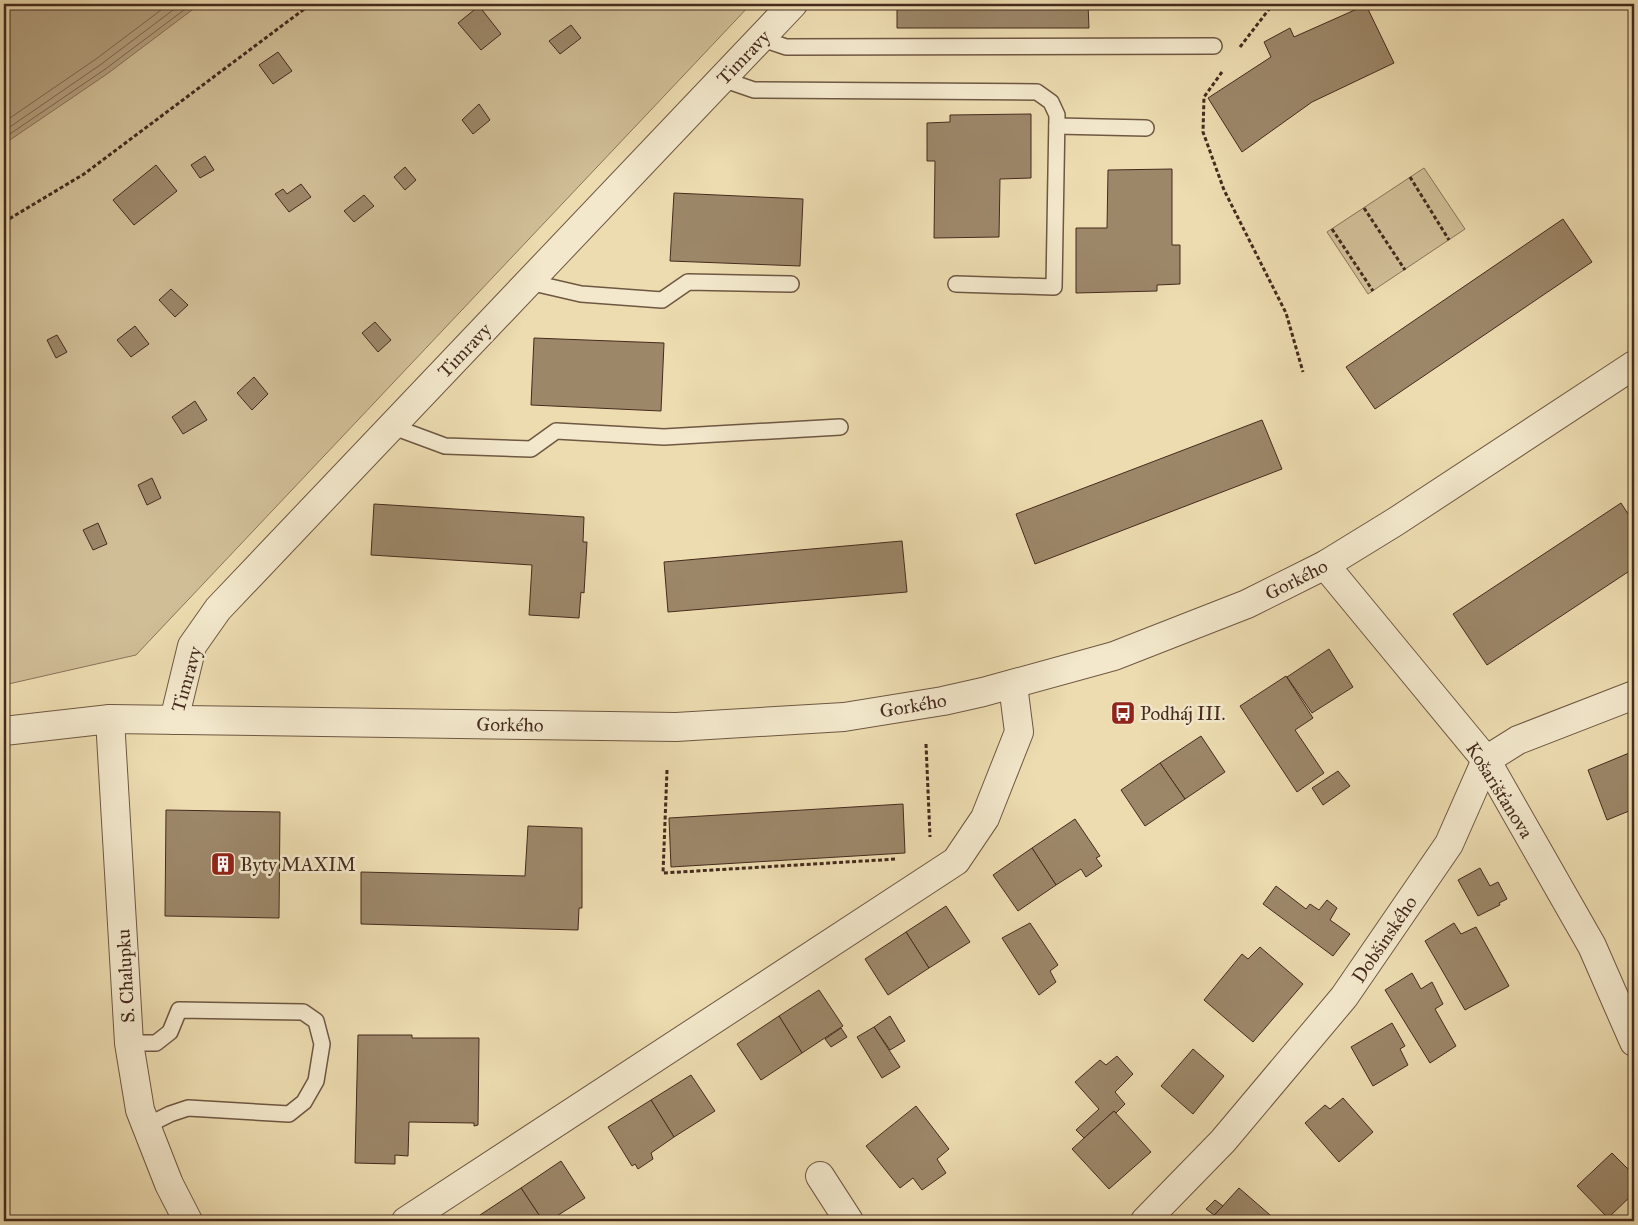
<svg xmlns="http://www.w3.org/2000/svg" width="1638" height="1225" font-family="'IM FELL Great Primer',serif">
	<rect width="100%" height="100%" fill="#ecdcb0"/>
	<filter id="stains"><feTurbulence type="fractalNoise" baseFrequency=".004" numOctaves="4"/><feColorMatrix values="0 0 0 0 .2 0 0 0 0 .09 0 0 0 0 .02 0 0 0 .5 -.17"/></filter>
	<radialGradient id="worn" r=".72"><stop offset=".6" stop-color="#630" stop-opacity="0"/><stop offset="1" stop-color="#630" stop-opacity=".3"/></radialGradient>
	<g fill="#d0be97" stroke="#8a745a">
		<polygon points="196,4 751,4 136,655 4,685 4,143"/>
		<polygon points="1424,168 1465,229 1368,294 1327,232"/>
	</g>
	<polygon fill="#b3a07e" stroke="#877157" points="8,4 200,4 107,74 4,144 4,7"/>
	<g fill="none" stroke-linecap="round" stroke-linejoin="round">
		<g stroke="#7c664e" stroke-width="1">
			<polyline points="4,122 96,59 169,4"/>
			<polyline points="4,131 100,65 181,4"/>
			<polyline points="4,138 104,70 192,4"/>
		</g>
	</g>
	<g fill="#9c8769" stroke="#452b1d">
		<polygon points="897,4 1088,4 1089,28 897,28"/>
		<polygon points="1366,5 1394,63 1312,102 1242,152 1208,98 1271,57 1264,42 1290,28 1294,37"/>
		<polygon points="479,6 501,34 481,50 458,23"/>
		<polygon points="571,25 581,38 560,54 549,41"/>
		<polygon points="278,52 292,71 273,84 259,65"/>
		<polygon points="479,104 490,120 473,134 462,120"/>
		<polygon points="1031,114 1031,178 1000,179 999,237 934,238 935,161 927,161 927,123 950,122 950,115"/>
		<polygon points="205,156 214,170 200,178 191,165"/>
		<polygon points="156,165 177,191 134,225 113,200"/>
		<polygon points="405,167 416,180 405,190 394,177"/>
		<polygon points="1172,169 1172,245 1180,245 1180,284 1157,285 1157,291 1076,293 1076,228 1107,228 1108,170"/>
		<polygon points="301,184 311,197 289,212 275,194 283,189 287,194"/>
		<polygon points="674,193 803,199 800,266 670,261"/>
		<polygon points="364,195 374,206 354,222 344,211"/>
		<polygon points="1563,219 1592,262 1375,409 1346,367"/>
		<polygon points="171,289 188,305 175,317 159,300"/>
		<polygon points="375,322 391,340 378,352 362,333"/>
		<polygon points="135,326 149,344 131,357 117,340"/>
		<polygon points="57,335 67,352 56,358 47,340"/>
		<polygon points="534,338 664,343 661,411 531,405"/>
		<polygon points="254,377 268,394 252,410 237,393"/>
		<polygon points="195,401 207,420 183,434 172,417"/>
		<polygon points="1262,420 1282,469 1035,564 1016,514"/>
		<polygon points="152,478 161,498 147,505 138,485"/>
		<polygon points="1621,503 1634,523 1634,568 1487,665 1453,614"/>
		<polygon points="374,504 584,517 583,542 587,542 584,593 581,592 579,618 529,615 532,565 371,555"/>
		<polygon points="98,523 107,544 93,550 83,530"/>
		<polygon points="902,541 907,592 668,612 664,562"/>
		<polygon points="1329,649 1353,687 1312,713 1287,677"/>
		<polygon points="1286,676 1313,718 1295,730 1324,773 1297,792 1240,706"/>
		<polygon points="1201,736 1225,772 1185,799 1160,763"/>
		<polygon points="1634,751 1634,809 1607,820 1588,770"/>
		<polygon points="1160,763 1185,799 1145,826 1121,790"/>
		<polygon points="1338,771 1350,786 1323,805 1312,788"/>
		<polygon points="903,804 905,853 671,867 669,818"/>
		<polygon points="166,810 280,812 279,918 165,916"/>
		<polygon points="1075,819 1100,856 1096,858 1102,866 1086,877 1081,869 1056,885 1032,848"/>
		<polygon points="528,826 582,828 582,908 579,908 578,930 361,924 361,872 525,876"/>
		<polygon points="1032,848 1056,885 1018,911 993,875"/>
		<polygon points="1480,868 1490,886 1498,882 1507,899 1499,903 1500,905 1478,916 1458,880"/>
		<polygon points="1276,886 1306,909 1310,904 1319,910 1327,900 1337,908 1330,920 1350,934 1333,956 1263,904"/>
		<polygon points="946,906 970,942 929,968 906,932"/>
		<polygon points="1030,923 1058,965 1050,971 1056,982 1039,995 1002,938"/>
		<polygon points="1454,923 1461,934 1476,927 1509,986 1465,1010 1425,941"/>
		<polygon points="906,932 929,968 888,995 865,959"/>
		<polygon points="1260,947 1303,984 1253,1042 1204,1000 1242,954 1248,959"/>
		<polygon points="1412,973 1421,989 1432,982 1443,1004 1435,1009 1456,1046 1430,1063 1385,990"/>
		<polygon points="819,990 843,1026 802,1053 779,1016"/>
		<polygon points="779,1016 802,1053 761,1080 737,1044"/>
		<polygon points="890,1016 905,1041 890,1050 874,1027"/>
		<polygon points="1392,1023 1405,1046 1400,1049 1408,1065 1373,1086 1351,1047"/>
		<polygon points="874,1027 900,1067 882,1078 857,1037"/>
		<polygon points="841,1028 847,1037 831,1047 825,1039"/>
		<polygon points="358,1035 412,1035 412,1038 479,1038 478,1125 474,1126 474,1123 409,1122 408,1156 395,1155 395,1164 355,1163"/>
		<polygon points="1193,1049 1224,1076 1193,1114 1161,1086"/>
		<polygon points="1117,1056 1133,1074 1115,1092 1125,1104 1116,1113 1114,1111 1084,1138 1076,1130 1099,1109 1075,1082 1100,1060 1106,1065"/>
		<polygon points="691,1075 715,1111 674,1137 651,1100"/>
		<polygon points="1343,1098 1373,1132 1339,1162 1305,1123 1325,1105 1330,1109"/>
		<polygon points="651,1100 674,1137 651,1153 653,1159 638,1169 635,1164 632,1166 608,1127"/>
		<polygon points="916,1106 949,1149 937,1159 946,1173 922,1190 913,1178 900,1188 866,1146"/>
		<polygon points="1114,1111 1151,1152 1109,1189 1072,1149"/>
		<polygon points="1612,1153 1634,1175 1634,1193 1608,1218 1577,1186"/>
		<polygon points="561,1161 585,1198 549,1221 543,1221 521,1188"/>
		<polygon points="521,1188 543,1221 484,1221 480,1215"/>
		<polygon points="1239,1188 1277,1221 1209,1221"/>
		<polygon points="1215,1200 1223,1206 1214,1215 1206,1209"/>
	</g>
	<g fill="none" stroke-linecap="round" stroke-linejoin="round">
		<defs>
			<g id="service">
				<polyline points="760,38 786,47 1214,46"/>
				<polyline points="722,79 754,90 1037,92 1051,102 1057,115 1054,287 956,284"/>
				<polyline points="1057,126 1146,128"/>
				<polyline points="529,282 581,294 662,300 688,282 791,284"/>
				<polyline points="391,426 445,446 531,449 556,431 664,437 840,427"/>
				<polyline points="129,1043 156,1043 170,1032 179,1010 303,1012 316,1021 322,1044 316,1081 304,1102 289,1114 188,1108 170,1114 146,1126"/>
			</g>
			<g id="minor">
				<polyline points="1325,565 1486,760 1592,946 1634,1042"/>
				<polyline points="110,719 129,1043 140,1110 169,1184 188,1221"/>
				<polyline points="174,720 192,646 218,609 793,4"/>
				<polyline points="4,731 110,719 676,727 844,717 943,701 983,692 1114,656 1247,604 1325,565 1395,522 1634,365"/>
				<polyline points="820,1176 849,1221"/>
				<polyline points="406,1221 956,861 985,818 1019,732 1013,685"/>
				<polyline points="1145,1221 1223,1141 1344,997 1449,844 1486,760 1518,740 1634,695"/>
			</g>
		</defs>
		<use href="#service" stroke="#6f5742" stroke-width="18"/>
		<use href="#minor" stroke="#6f5742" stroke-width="30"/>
		<g stroke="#452b1d" stroke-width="3" stroke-dasharray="4 2.5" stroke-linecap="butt">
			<polyline points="1240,47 1273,4"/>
			<polyline points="1222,72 1204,97 1203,132 1224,190 1286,313 1303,372"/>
			<polyline points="1410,177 1449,240"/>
			<polyline points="1364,208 1405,270"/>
			<polyline points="4,222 84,174 311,4"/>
			<polyline points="1332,229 1373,291"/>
			<polyline points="926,744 930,837"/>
			<polyline points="667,770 663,873 897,859"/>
		</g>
		<use href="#service" stroke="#f3e8cc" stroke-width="15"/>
		<use href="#minor" stroke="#f3e8cc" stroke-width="28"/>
	</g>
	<defs>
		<symbol id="bus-square" viewBox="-11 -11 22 22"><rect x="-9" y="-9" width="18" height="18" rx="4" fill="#8f2418" stroke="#f3e8cc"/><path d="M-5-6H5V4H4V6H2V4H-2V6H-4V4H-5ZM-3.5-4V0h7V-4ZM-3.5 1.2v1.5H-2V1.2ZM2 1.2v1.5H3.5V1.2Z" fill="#fff"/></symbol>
		<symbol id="building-square" viewBox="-11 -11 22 22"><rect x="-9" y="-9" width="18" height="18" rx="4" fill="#8f2418" stroke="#f3e8cc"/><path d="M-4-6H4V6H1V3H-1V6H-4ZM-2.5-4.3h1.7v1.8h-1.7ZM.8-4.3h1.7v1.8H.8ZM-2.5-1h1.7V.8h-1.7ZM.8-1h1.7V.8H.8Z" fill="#fff"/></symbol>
	</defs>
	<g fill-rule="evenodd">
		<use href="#bus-square" x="1109" y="699" width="28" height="28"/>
		<use href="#building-square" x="209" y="850" width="28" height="28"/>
	</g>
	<g text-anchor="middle" stroke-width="5" stroke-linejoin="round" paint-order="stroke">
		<g font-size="19" fill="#452b1d" stroke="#f3e8cc">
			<text transform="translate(743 57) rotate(-46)" y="7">Timravy</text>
			<text transform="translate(464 350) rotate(-46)" y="7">Timravy</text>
			<text transform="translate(1296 579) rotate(-27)" y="7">Gorkého</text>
			<text transform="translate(186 679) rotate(-74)" y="7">Timravy</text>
			<text transform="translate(913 705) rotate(-10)" y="7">Gorkého</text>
			<text transform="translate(510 724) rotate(1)" y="7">Gorkého</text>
			<text transform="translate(1500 790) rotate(58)" y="7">Košarišťanova</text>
			<text transform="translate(1384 939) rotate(-56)" y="7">Dobšinského</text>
			<text transform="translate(125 976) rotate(-93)" y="7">S. Chalupku</text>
		</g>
		<g font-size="19" fill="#452b1d" stroke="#f3e8cc" text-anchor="start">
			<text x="1140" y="720">Podháj III.</text>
			<text x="240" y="871">Byty MAXIM</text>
		</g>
	</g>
	<rect width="1638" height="1225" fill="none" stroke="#ecdcb0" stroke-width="20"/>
	<rect x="5" y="5" width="1628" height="1215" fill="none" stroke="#452b1d" stroke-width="2.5"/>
	<rect x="10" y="10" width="1618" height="1205" fill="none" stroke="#452b1d"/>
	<rect width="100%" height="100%" filter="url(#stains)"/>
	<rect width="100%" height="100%" fill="url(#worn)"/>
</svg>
